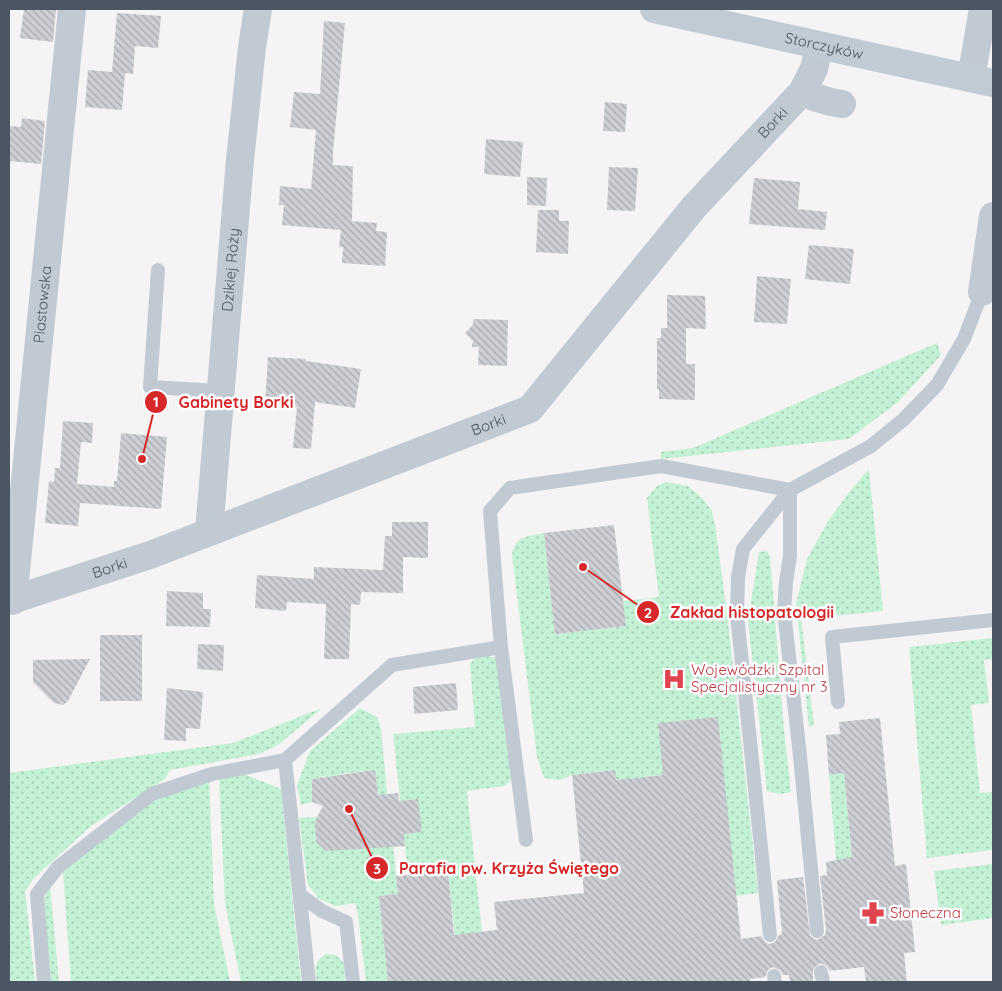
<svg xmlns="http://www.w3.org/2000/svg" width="1002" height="991" font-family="Quicksand,sans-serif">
	<defs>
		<pattern id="grass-dots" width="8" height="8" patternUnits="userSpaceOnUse" patternTransform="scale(1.25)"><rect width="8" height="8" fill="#c3f1d5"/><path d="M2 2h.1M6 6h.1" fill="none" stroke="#a0c6b0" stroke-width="1.8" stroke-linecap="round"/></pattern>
		<pattern id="building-back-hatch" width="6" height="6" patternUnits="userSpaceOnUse" patternTransform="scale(1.25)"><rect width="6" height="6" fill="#cdcfd5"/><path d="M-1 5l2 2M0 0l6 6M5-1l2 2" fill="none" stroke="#a8abb0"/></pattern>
	</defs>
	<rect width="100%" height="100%" fill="#f5f3f3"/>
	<g fill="url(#grass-dots)">
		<polygon points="937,343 941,355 898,402 849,439 661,459 661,452 693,448"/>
		<polygon points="869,469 883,611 801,619 814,725 809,727 796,604 807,559 830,518 851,490"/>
		<path d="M666 482 688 486 701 497 711 509 715 524 728 621 758 893 736 896 663 775 616 780 614 770 572 775 560 780 544 778 537 757 512 555C516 535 526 537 544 533L555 634 625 626 623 601 659 597 647 498 657 486Z"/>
		<polygon points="767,551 770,556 784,730 791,792 780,794 767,791 748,621 759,552"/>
		<polygon points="993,638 993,659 984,660 989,703 971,705 980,793 993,792 993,850 927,858 909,647"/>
		<polygon points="483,655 497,658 513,777 505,786 467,791 482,932 455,935 448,871 413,875 410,893 393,734 475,727 470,664 475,658"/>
		<polygon points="322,708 278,745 259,754 170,770 165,779 91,826 34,878 25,891 35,982 9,982 9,773 233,743"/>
		<polygon points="360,708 377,717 381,729 388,803 379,803 375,770 340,774 337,781 330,781 325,776 312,779 312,802 301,805 297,785 310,751"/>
		<polygon points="844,773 852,859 836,860 829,775"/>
		<polygon points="244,774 281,789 301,982 241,982 225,904 219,776"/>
		<polygon points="209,778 214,904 230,982 71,982 63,872 170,786"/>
		<polygon points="317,817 315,821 316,842 326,851 392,836 398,894 379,896 388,982 366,982 358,915 355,903 336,906 319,899 308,885 299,818"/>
		<polygon points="993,864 993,918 941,925 934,871"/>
		<polygon points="50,886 59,982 51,982 44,908 45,898"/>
		<path d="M325 954 336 955 344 963 345 982H317C316 969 313 963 325 954Z"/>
	</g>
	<g fill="url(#building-back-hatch)">
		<polygon points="24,9 56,9 53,42 20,38"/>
		<polygon points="117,13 161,16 158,48 135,46 133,74 125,73 122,110 85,107 88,70 112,72"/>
		<polygon points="324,21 345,23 333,152 333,165 353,166 352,221 377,223 376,231 387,232 385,266 342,263 343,247 339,247 341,230 282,225 284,205 279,205 280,186 311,189 316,130 290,127 294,92 320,94"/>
		<polygon points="605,102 627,104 625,132 603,131"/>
		<polygon points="22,118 45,121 41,164 9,161 9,126 21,127"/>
		<polygon points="486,139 523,142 520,177 484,174"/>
		<polygon points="609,167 638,168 635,211 607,210"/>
		<polygon points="527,177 547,178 546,206 527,205"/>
		<polygon points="754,178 800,182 798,209 827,212 825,230 749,224"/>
		<polygon points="538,210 559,210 559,221 569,221 568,254 536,252"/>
		<polygon points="809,245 854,249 850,284 805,279"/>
		<polygon points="757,276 791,279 787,324 754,322"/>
		<polygon points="667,295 705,296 706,329 686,328 686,364 695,364 695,400 659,399 659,389 657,389 657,338 661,338 661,328 667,328"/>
		<polygon points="473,319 508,320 507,366 478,365 479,347 472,347 473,341 465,333 473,325"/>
		<polygon points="268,357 306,359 306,361 361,369 355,408 315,402 311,449 293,448 297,407 265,405"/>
		<polygon points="63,421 93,423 92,443 81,442 77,484 114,487 114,481 117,481 121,433 167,437 161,509 80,503 78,526 45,523 49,481 54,482 55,468 60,468"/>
		<polygon points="392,522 428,522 428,558 403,557 403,593 361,592 360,605 351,604 349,659 324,659 326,604 287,602 286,611 255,608 257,575 314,579 314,567 383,570 385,536 392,536"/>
		<polygon points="614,525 626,626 555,634 544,533"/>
		<polygon points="167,591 203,593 203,609 211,609 210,627 166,626"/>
		<rect x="100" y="635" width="42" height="66"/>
		<polygon points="198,644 224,645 223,671 197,669"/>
		<polygon points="90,659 68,701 63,705 54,703 33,682 33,660"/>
		<polygon points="456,683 458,710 414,714 413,687"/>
		<polygon points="167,688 203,692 200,729 186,728 186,741 164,740"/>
		<polygon points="718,717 741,939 761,936 766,943 770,944 775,942 779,935 782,934 777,880 803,877 810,936 817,940 825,935 826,930 820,876 827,875 826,862 852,857 844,773 829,775 826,735 840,734 839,722 880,718 895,866 906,864 915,952 904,953 907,982 866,982 864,967 830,971 827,966 820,963 813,969 813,982 790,982 789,975 783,975 780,970 773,967 768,970 765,977 750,979 751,982 388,982 379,896 398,894 396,876 448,871 454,935 497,930 494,902 584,893 572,775 615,770 616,780 663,775 658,723"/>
		<polygon points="375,770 378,795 398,793 399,801 418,799 422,832 404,834 405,846 326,851 316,842 315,821 323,806 312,802 312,779"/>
	</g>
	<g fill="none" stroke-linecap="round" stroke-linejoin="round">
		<g stroke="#c1cad2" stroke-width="14">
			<polyline points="158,270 150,387 220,391"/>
			<polyline points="790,490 790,556 786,582 784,611 800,756 817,931"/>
			<polyline points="838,702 832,637 993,620"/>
			<polyline points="285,760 309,982"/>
			<polyline points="526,840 501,647 490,511 510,488 661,466 790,490"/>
			<polyline points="300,895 322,911 346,922 353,982"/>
			<polyline points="770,935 737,615 738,577 743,549 790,490 871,446 903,420 937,385 964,339 982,292"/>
			<polyline points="821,972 823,982"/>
			<polyline points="774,976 775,982"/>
			<polyline points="44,982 37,894 58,867 152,794 212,774 285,760 392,665 501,647"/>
		</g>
		<g stroke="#c1cad2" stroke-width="28">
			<polyline points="971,78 983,9"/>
			<polyline points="806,87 814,97 831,102 842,104"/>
			<polyline points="982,292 993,216"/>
			<path id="s1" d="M209 531 240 160 252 47 258 9"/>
			<path id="s2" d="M9 601 150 555 530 409 694 207 802 92 814 69 819 46"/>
			<path id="s3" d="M13 601 72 9"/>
		</g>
		<path stroke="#c1cbd6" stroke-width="28" id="s4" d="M654 9 993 83"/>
	</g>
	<defs>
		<symbol id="hospital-bare" viewBox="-9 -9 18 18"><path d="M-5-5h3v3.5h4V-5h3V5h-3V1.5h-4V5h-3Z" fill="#e0444e" stroke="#fff" stroke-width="2.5" paint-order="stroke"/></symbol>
		<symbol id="pharmacy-bare" viewBox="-9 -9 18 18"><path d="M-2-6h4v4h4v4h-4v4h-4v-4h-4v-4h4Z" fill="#e0444e" stroke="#fff" stroke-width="2.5" paint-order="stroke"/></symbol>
	</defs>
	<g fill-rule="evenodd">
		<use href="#hospital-bare" x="658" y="663" width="32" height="32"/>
		<use href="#pharmacy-bare" x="857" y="897" width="32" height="32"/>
	</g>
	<g text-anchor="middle" stroke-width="5" stroke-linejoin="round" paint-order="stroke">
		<g font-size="15" fill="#4a5661" stroke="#fff">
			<text dy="5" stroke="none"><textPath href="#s4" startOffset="174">Storczyków</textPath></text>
			<text dy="5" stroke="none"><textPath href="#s2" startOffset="931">Borki</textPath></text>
			<text dy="5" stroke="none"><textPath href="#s1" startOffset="262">Dzikiej Róży</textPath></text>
			<text dy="5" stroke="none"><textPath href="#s3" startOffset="298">Piastowska</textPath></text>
			<text dy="5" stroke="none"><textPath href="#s2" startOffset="511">Borki</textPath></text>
			<text dy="5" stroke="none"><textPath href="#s2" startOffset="106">Borki</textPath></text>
		</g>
		<g font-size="15" fill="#be3a42" stroke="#fff" text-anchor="start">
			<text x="691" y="675">Wojewódzki Szpital<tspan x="691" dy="17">Specjalistyczny nr 3</tspan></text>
			<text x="890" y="918">Słoneczna</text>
		</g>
	</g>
	<path fill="none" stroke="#d62828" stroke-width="2" d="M142 459L156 402M583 567L648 612M349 809L377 868"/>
	<g fill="#d62828" stroke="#fff" stroke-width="2">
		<circle cx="142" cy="459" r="5"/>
		<circle cx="583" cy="567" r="5"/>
		<circle cx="349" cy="809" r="5"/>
		<circle cx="156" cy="402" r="12"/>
		<circle cx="648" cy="612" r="12"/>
		<circle cx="377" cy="868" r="12"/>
	</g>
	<g font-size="15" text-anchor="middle" font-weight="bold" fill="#fff">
		<text x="156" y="407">1</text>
		<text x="648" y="618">2</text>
		<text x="377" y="874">3</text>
	</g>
	<g font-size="16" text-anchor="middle" font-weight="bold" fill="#d62828" stroke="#fff" stroke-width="5" stroke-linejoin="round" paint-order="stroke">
		<text x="236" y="408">Gabinety Borki</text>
		<text x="752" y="618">Zakład histopatologii</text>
		<text x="509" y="874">Parafia pw. Krzyża Świętego</text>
	</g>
	<rect width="1002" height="991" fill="none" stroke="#4a5661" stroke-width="20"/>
</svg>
